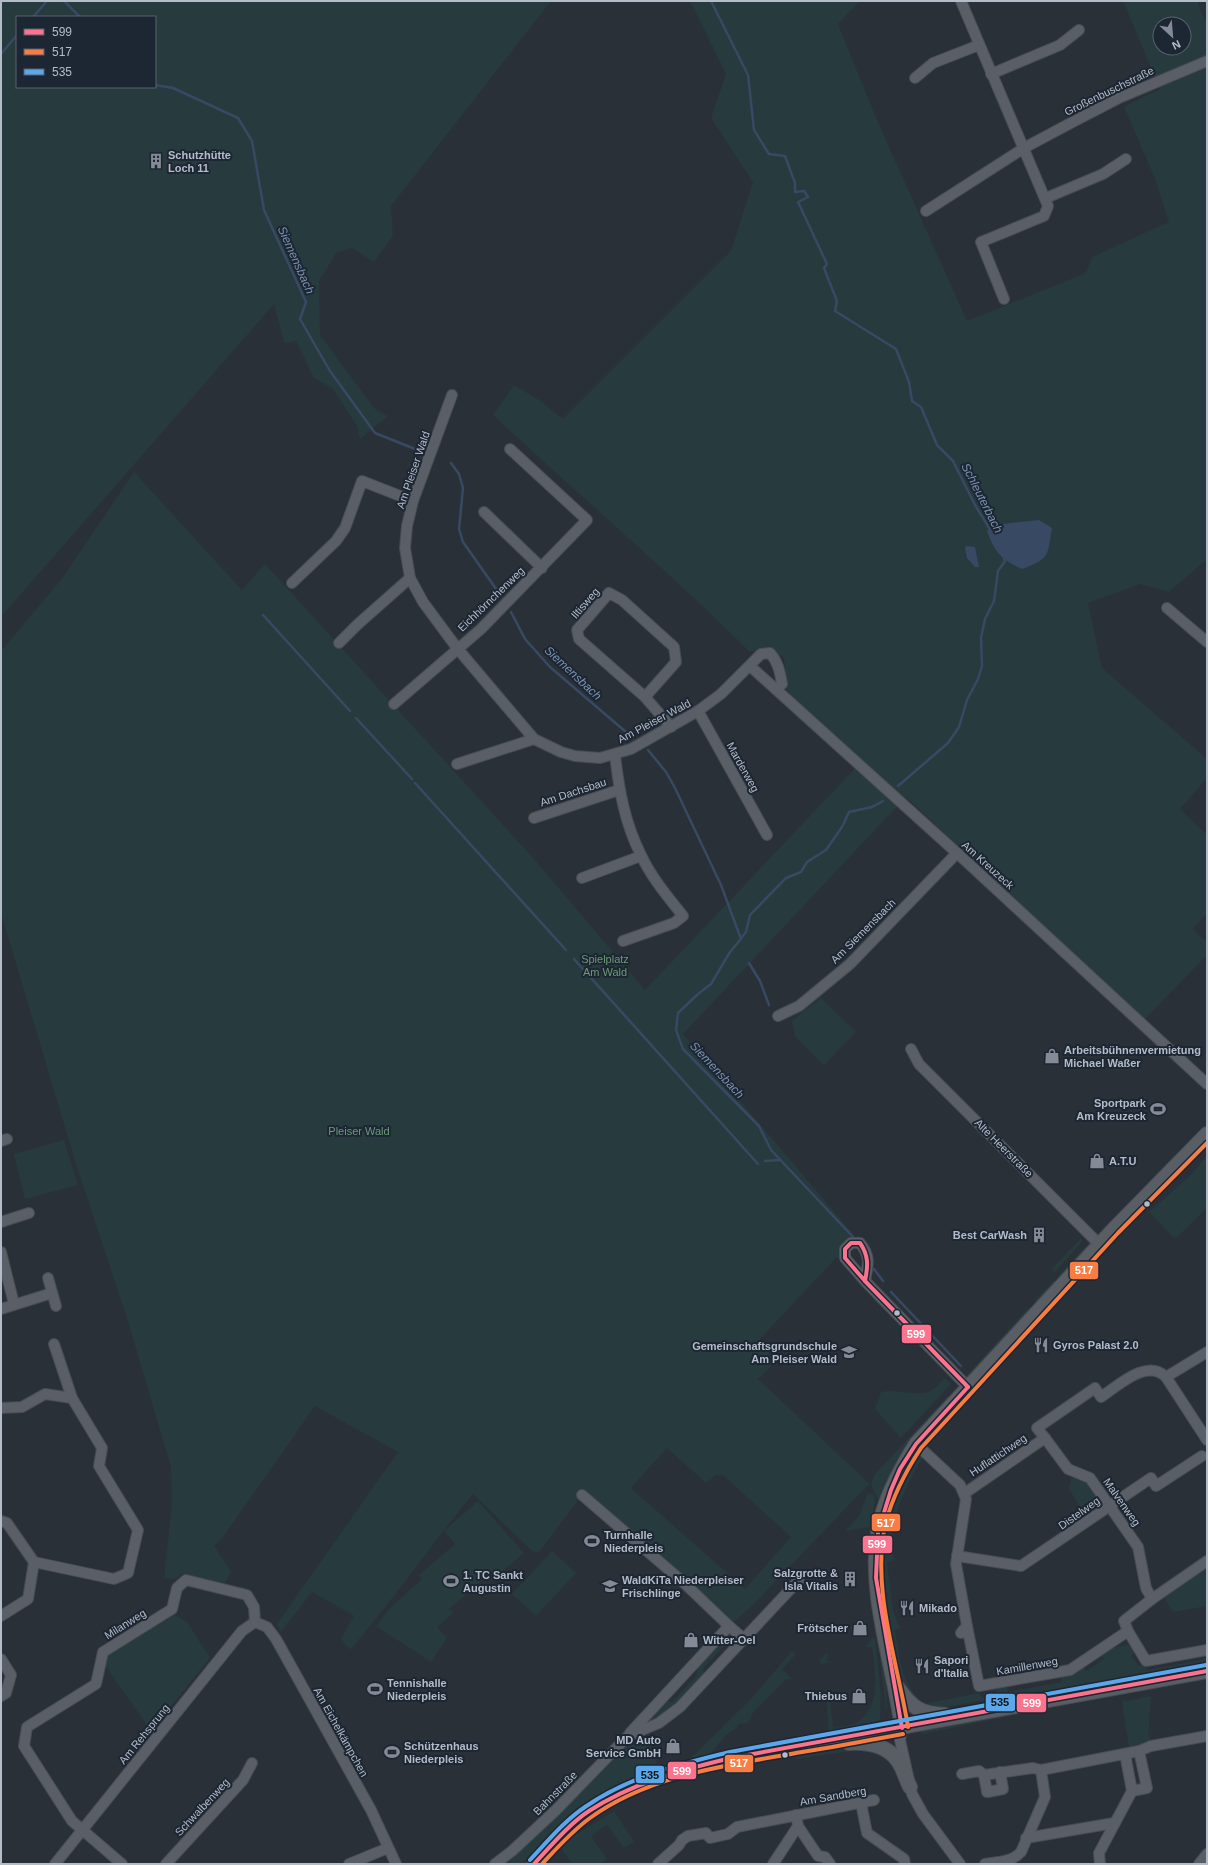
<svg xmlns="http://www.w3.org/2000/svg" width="1208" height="1865" font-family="Arial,sans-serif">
	<rect width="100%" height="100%" fill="#2a3038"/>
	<g fill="#273a3e" fill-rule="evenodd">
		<path d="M1 1H551L391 206 393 236 374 262 352 248 336 253 319 281 320 335 374 408 388 416 360 439 357 426 333 389 314 378 296 341 284 343 274 304 1 617ZM17 17H155V87H17Z"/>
		<path d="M690 1H860L838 24 877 120 967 321 1086 273 1092 257 1169 222 1154 176 1124 107 1160 89 1123 1H1197L1207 25V559L1169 592 1140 584 1088 603 1102 668 1207 759V778L1180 809 1207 835V913L1193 929 1207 942V955L1144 1020 906 797 683 1034 854 1235 844 1256 836 1258 760 1339 773 1359 770 1368 758 1379 869 1483V1484L752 1606 729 1626 582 1495 539 1552 532 1551 473 1494C431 1545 393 1600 350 1650L341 1639 354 1616 312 1592 281 1632 277 1624 398 1452 315 1406 221 1540 214 1546 231 1571 225 1583 182 1574 175 1579 164 1578 172 1503 171 1467 127 1318 76 1164 1 913V651L61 580 134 472 242 590 265 564 535 860 645 990 861 762 788 695 784 658 766 647 750 652C667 570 578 494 493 415L514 385 539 400 563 419 731 251 753 182 711 118 726 74ZM1160 24H1184V48H1160ZM1039 520 1005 561 1020 523ZM667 1448 706 1483 716 1475H723L791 1537 745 1589 631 1488Z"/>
		<polygon points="821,998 856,1032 824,1065 795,1036 792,1021"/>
		<polygon points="64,1140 78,1185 25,1199 14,1154"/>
		<polygon points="1207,1155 1207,1208 1177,1237 1173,1237 1149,1212 1192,1174"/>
		<polygon points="1081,1238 1082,1241 1080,1244 1055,1272 1052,1269"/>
		<polygon points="1090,1242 1091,1245 1061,1278 1059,1275"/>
		<polygon points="1054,1280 1057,1282 1039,1302 1035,1300"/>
		<polygon points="1029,1307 1031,1311 968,1377 965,1377"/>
		<path d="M945 1378 951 1384 901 1438 875 1409 881 1392C898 1388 919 1399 934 1389 938 1386 941 1381 945 1378Z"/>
		<polygon points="948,1396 951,1397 877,1512 879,1501 871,1485 874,1475"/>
		<path d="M917 1456 923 1457C909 1481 890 1517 891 1545 891 1550 893 1555 895 1560L887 1562 893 1610 900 1628 895 1630C899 1655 901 1683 921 1701L917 1702 903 1685 900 1676 892 1645 881 1573 884 1529 891 1504 914 1458Z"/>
		<polygon points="1076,1476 1089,1480 1102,1500 1099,1510 1086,1517 1068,1487 1071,1484 1071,1479"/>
		<polygon points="868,1493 873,1494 875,1501 871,1527 845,1531 859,1516"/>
		<polygon points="478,1501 524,1553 489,1583 485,1578 449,1609 453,1613 437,1627 447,1638 431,1662 376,1626 389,1609 422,1579 419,1575 455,1544 444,1531"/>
		<polygon points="552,1551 576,1573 536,1616 512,1594"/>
		<polygon points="1207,1566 1207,1606 1173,1612 1163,1596"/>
		<polygon points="173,1614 187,1622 210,1658 151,1731 105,1665 109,1654"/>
		<polygon points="728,1634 735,1638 736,1641 731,1648 726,1644 703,1669 705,1676 681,1702 654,1721 652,1716 663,1701 672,1702 697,1675 697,1665"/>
		<path d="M872 1638H875L881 1695 880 1720 867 1726 829 1734 826 1691H829L833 1728C840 1727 851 1726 857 1722 882 1708 875 1670 872 1647H866Z"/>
		<polygon points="1133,1644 1137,1651 1131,1656 1139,1666 1145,1662 1147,1670 1207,1659 1207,1666 1010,1700 1009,1696 988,1699 986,1696 997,1694 996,1687 1006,1684 1008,1692 1062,1682 1061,1675 1082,1666 1086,1671 1104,1659 1099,1653 1106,1649"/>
		<path d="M879 1647C884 1661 889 1699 886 1713Z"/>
		<polygon points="792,1651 796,1654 782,1669 792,1679 785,1680 752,1714 749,1722 737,1725 737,1728 725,1736 708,1757 691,1758 750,1700"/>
		<polygon points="827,1652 827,1662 833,1662 821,1664 820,1660"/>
		<polygon points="978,1693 985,1700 933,1709 919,1705"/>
		<polygon points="1151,1696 1149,1722 1150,1729 1148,1729 1151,1743 1129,1747 1122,1702"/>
		<polygon points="1097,1698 923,1734 920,1732 931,1728"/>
		<polygon points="641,1739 650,1745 660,1772 573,1817 538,1847 522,1864 502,1864 576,1796 580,1794 626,1748"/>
		<polygon points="850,1747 865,1749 797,1759 795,1757"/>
		<polygon points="614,1811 634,1842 624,1848 607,1825 591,1836 607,1859 600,1864 572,1864 561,1848 572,1837"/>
	</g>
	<g fill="#384963">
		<path d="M1039 520 1052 528C1047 556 1051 558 1022 569 1001 559 995 553 987 531L993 525Z"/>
		<polygon points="966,546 975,547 979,567 975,567 967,558 965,548"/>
	</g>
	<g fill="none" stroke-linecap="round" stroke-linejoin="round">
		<g stroke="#384963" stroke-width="2.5">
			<polyline points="64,1 80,17"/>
			<polyline points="711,1 748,75 754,130 769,154 785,156 795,183 795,192 804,191 808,197 798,202 827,264 824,268 837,301 835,311 896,349 909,382 912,401 921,407 937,445 953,461 975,505 991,531"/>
			<polyline points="33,17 47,1"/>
			<polyline points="1,54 17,35"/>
			<polyline points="155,85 173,88 238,118 252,141 264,210 306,302 300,319 330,371 375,433 420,451"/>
			<polyline points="451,463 459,474 463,488 459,529 463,542 501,596"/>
			<polyline points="511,612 525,639 550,667 633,738"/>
			<polyline points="263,615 350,711"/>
			<polyline points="356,718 412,779"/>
			<polyline points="648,750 666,772 675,788 721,885 741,939 730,952 711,984 698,994 678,1013 676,1030 683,1049 759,1126 771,1150 854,1238"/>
			<polyline points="415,783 566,950"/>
			<polyline points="898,786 948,743 959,727 967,700 978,679 982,666 981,638 985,619 994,601 998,571 1005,561 1004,559"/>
			<polyline points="741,938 746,932 750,915 786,878 801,872 807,862 826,850 842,827 849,812 872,807 883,801"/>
			<polyline points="574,959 758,1164"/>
			<polyline points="749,963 760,981 769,1005"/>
			<polyline points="765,1161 780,1160"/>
			<polyline points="874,1269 883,1281"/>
			<polyline points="891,1292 961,1366"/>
		</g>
		<defs>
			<g id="street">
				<polyline points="961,1 1048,206 1044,216 981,242 1004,299"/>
				<polyline points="991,74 1060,45 1079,30"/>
				<polyline points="915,78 933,63 979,45"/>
				<polyline points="1046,198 1103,174 1126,159"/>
				<polyline points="926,211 1024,148 1067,125 1119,98 1207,61"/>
				<path d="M452 395 413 501 407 526 405 548 410 578 423 602 457 648 534 739 561 752 575 756 600 758 631 749 698 711 721 694 761 654 770 653C778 662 780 672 782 684L776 689"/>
				<polyline points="484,512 542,568"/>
				<polyline points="292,583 336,541 345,528 362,481 413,501"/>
				<polyline points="1167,608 1207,642"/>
				<polyline points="339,643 357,625 410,578"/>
				<polyline points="750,666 957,853 1207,1084"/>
				<polyline points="645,697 676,662 674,647 622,600 609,593 577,630 579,639 645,697 671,727"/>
				<polyline points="394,704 481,629 587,520 510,449"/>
				<polyline points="698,711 767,835"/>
				<path d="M615 755C619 790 625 824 641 855 651 877 668 897 683 916L674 923 623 941"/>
				<polyline points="457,764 534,739"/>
				<polyline points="534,818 619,790"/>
				<polyline points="582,878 641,856"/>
				<polyline points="778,1016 799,1006 850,964 957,853"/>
				<polyline points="911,1049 919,1064 1100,1245"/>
				<polyline points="1,1141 7,1139"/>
				<polyline points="1,1222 29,1213"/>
				<polyline points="1,1252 14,1304"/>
				<polyline points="48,1278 56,1306"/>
				<path d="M865 1281C868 1264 871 1257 860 1243H851L845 1249V1258L865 1281 968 1387"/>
				<polyline points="1,1309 52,1293"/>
				<polyline points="1166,1377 1207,1352"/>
				<polyline points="1,1408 22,1407 45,1394 72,1398"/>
				<polyline points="1045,1438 1068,1469 1090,1478 1138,1547 1146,1588 1152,1599"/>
				<polyline points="916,1444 960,1485 966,1499 956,1564 967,1626 961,1633"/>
				<path d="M965 1493 1045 1438 1037 1428 1095 1388 1101 1397C1119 1385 1147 1358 1166 1377L1207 1440"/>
				<polyline points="582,1495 683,1582 729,1626"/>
				<polyline points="1,1521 7,1523 34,1562 28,1599 1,1616"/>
				<polyline points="957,1556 1021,1566 1151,1478 1156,1486 1202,1456"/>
				<polyline points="34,1562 114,1579 128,1573 138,1530 99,1466 102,1448 72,1398 54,1344"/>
				<polyline points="255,1622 267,1627 276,1639 371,1810 396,1864"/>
				<polyline points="967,1626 979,1686 1070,1670 1128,1631 1146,1661 1207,1650"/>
				<polyline points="1128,1631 1124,1621 1152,1599 1207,1561"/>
				<polyline points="1,1659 11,1675 6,1693 1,1696"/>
				<polyline points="902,1728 900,1740 912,1794 923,1814 960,1864"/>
				<polyline points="630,1733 729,1626 743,1638"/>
				<polyline points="962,1774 979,1771 984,1775 1033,1768 1041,1770 1139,1751 1151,1746 1207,1736"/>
				<polyline points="984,1775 987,1792 988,1792 1003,1789 1000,1772"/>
				<polyline points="1132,1791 1147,1788 1139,1751"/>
				<polyline points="861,1803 867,1833 904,1859 905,1864"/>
				<polyline points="796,1815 798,1826 818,1856 825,1857 830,1864"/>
				<polyline points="1026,1838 1114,1823"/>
				<polyline points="55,1864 242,1631 255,1622"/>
				<polyline points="122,1864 72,1821 24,1746 27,1727 96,1684 103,1652 172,1609 177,1588 186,1580 247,1595 254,1607 255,1622"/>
				<polyline points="166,1864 243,1780 252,1763"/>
				<polyline points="349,1864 388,1848"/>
				<polyline points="495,1864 512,1851 556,1810 628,1736 659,1723 680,1707 799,1580"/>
				<polyline points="658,1864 679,1845 682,1840 688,1836 706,1833 710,1838 728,1834 737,1827 874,1800"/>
				<polyline points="773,1864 798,1826"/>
				<path d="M985 1864C997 1862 1012 1862 1021 1852L1045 1797 1041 1770"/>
				<polyline points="1100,1864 1099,1853 1132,1791 1125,1754"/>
				<polyline points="1199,1864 1207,1854"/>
			</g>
			<g id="secondary">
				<path d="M898 1688C912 1708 921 1714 946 1715"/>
				<path d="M902 1728C894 1666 868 1595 878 1533 883 1501 899 1471 916 1444L1114 1229 1207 1134"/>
				<path d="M849 1743C867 1742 887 1745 898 1761 903 1768 906 1779 910 1787"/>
				<polyline points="534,1864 554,1843 588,1812 623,1792 676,1771 731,1758 1207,1671"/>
			</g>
		</defs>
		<use href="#street" stroke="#484c53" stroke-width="12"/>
		<use href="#secondary" stroke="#484c53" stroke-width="16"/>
		<use href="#street" stroke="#5a5e66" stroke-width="10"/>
		<use href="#secondary" stroke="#595d64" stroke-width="14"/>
		<defs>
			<g id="bus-1">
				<path d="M851 1243H860C869 1256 868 1266 865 1281L845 1258V1249Z"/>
				<polyline points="865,1281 968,1387"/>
				<polyline points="902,1728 876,1578 878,1532 891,1490 900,1469 916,1444 968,1387"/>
				<path d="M534 1864C550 1847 569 1824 589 1811 632 1783 681 1770 731 1758L1207 1671"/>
			</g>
			<g id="bus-2">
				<path d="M908 1727C898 1663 870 1587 886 1522 893 1495 906 1471 921 1448L1118 1233 1207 1143"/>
				<path d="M542 1864C557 1848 572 1831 590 1818 651 1774 730 1765 802 1752 836 1747 869 1740 903 1734"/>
			</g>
			<path id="bus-3" d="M530 1860C547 1842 564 1821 585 1807 628 1777 680 1764 730 1752L1206 1665"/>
		</defs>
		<use href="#bus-1" stroke="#1d2633" stroke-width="7"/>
		<use href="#bus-2" stroke="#1d2633" stroke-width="7"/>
		<use href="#bus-3" stroke="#1d2633" stroke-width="7"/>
		<use href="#bus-1" stroke="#fc738d" stroke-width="4"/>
		<use href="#bus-2" stroke="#f77d43" stroke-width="4"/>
		<use href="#bus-3" stroke="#5aa8eb" stroke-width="4"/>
	</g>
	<defs>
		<symbol id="building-bare" viewBox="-9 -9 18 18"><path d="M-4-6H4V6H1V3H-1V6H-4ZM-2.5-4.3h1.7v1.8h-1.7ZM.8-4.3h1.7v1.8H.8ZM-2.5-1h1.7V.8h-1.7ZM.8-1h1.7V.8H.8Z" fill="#848b96" stroke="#1d2633" stroke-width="2.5" paint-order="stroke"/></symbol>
		<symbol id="shop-bare" viewBox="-9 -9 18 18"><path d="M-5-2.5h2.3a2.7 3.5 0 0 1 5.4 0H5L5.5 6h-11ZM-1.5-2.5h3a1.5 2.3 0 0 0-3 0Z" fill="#848b96" stroke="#1d2633" stroke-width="2.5" paint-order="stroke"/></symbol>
		<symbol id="stadium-bare" viewBox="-9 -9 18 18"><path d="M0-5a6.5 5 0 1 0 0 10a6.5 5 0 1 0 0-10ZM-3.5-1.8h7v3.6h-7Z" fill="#848b96" stroke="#1d2633" stroke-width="2.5" paint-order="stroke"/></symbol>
		<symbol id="restaurant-bare" viewBox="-9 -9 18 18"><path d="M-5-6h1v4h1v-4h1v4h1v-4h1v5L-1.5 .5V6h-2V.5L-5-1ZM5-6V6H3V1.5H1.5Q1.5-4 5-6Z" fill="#848b96" stroke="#1d2633" stroke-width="2.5" paint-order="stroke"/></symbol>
		<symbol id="school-bare" viewBox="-9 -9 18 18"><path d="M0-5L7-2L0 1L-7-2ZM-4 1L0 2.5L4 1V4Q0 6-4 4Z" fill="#848b96" stroke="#1d2633" stroke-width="2.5" paint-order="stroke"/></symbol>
	</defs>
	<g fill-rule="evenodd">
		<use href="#building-bare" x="145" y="150" width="22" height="22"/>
		<use href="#shop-bare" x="1041" y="1045" width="22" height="22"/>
		<use href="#stadium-bare" x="1147" y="1098" width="22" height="22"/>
		<use href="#shop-bare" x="1086" y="1150" width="22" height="22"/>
		<use href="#building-bare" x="1028" y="1224" width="22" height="22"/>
		<use href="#restaurant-bare" x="1030" y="1334" width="22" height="22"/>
		<use href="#school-bare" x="838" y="1341" width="22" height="22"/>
		<use href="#stadium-bare" x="581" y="1530" width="22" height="22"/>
		<use href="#building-bare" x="839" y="1568" width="22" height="22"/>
		<use href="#stadium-bare" x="440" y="1570" width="22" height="22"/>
		<use href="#school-bare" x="599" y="1575" width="22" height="22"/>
		<use href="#restaurant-bare" x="896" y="1597" width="22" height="22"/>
		<use href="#shop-bare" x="849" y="1617" width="22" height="22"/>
		<use href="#shop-bare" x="680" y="1629" width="22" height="22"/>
		<use href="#restaurant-bare" x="911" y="1655" width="22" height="22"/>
		<use href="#stadium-bare" x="364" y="1678" width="22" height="22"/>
		<use href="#shop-bare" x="848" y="1685" width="22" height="22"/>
		<use href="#shop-bare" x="662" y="1735" width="22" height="22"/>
		<use href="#stadium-bare" x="381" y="1741" width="22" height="22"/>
	</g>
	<g fill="#b4bcc9" stroke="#1d2633" stroke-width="1.5">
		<circle cx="1147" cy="1204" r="3.5"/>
		<circle cx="897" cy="1313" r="3.5"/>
		<circle cx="785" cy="1755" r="3.5"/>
	</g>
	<g text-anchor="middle" stroke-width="4" stroke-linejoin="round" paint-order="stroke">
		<g font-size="11" fill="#b4bcc9" stroke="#1d2633">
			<text transform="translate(1109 91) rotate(-26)" y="4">Großenbuschstraße</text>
			<text transform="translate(413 470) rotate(-71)" y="4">Am Pleiser Wald</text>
			<text transform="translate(491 599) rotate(-44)" y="4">Eichhörnchenweg</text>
			<text transform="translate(585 603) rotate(-49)" y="4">Iltisweg</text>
			<text transform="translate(654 721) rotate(-28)" y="4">Am Pleiser Wald</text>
			<text transform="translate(743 767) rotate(61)" y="4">Marderweg</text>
			<text transform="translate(573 792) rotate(-18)" y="4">Am Dachsbau</text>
			<text transform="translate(988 865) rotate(42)" y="4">Am Kreuzeck</text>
			<text transform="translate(863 931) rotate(-45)" y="4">Am Siemensbach</text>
			<text transform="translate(1004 1148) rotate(45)" y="4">Alte Heerstraße</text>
			<text transform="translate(998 1455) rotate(-34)" y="4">Huflattichweg</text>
			<text transform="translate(1122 1502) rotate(55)" y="4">Malvenweg</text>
			<text transform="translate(1079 1513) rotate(-35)" y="4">Distelweg</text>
			<text transform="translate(125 1624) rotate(-32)" y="4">Milanweg</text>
			<text transform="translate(1027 1666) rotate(-10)" y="4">Kamillenweg</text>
			<text transform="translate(341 1732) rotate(61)" y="4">Am Eichelkämpchen</text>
			<text transform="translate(144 1734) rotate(-51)" y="4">Am Rehsprung</text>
			<text transform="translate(555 1793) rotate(-45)" y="4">Bahnstraße</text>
			<text transform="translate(833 1796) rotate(-10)" y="4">Am Sandberg</text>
			<text transform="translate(202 1807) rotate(-47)" y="4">Schwalbenweg</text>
		</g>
		<g font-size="11" font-weight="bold" fill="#b4bcc9" stroke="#1d2633" text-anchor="start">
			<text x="168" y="159">Schutzhütte<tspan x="168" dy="13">Loch 11</tspan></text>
			<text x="1064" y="1054">Arbeitsbühnenvermietung<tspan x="1064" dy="13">Michael Waßer</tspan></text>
			<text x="1146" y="1107" text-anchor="end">Sportpark<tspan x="1146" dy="13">Am Kreuzeck</tspan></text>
			<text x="1109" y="1165">A.T.U</text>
			<text x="1027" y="1239" text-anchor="end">Best CarWash</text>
			<text x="1053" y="1349">Gyros Palast 2.0</text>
			<text x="837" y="1350" text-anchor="end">Gemeinschaftsgrundschule<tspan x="837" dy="13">Am Pleiser Wald</tspan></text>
			<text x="604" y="1539">Turnhalle<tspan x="604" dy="13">Niederpleis</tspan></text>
			<text x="838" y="1577" text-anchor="end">Salzgrotte &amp;<tspan x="838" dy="13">Isla Vitalis</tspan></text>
			<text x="463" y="1579">1. TC Sankt<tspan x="463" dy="13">Augustin</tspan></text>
			<text x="622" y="1584">WaldKiTa Niederpleiser<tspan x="622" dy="13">Frischlinge</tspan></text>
			<text x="919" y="1612">Mikado</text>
			<text x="848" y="1632" text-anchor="end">Frötscher</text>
			<text x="703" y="1644">Witter-Oel</text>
			<text x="934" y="1664">Sapori<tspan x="934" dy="13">d'Italia</tspan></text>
			<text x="387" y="1687">Tennishalle<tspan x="387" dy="13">Niederpleis</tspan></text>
			<text x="847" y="1700" text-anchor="end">Thiebus</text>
			<text x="661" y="1744" text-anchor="end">MD Auto<tspan x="661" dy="13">Service GmbH</tspan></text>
			<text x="404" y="1750">Schützenhaus<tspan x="404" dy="13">Niederpleis</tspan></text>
		</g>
		<g font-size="11" fill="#6b9a76" stroke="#1d2633">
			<text x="605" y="963">Spielplatz<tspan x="605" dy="13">Am Wald</tspan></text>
			<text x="359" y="1135">Pleiser Wald</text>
		</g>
		<g font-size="12" font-style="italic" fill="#7c92b1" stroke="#1d2633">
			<text transform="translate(296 260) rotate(66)" y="4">Siemensbach</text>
			<text transform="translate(982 498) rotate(63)" y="4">Schleuterbach</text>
			<text transform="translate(573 673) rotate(43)" y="4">Siemensbach</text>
			<text transform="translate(717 1070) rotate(47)" y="4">Siemensbach</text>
		</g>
	</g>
	<g stroke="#1d2633" stroke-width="1.5">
		<rect x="1069" y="1261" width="30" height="19" rx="4" fill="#f77d43"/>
		<rect x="901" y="1324" width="31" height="20" rx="4" fill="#fc738d"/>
		<rect x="871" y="1513" width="30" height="19" rx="4" fill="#f77d43"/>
		<rect x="862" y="1535" width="31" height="19" rx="4" fill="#fc738d"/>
		<rect x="985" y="1693" width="31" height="19" rx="4" fill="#5aa8eb"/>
		<rect x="1016" y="1693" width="31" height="20" rx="4" fill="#fc738d"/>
		<rect x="724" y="1754" width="30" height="19" rx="4" fill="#f77d43"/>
		<rect x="667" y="1761" width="30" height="19" rx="4" fill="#fc738d"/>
		<rect x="635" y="1765" width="30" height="19" rx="4" fill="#5aa8eb"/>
	</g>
	<g font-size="11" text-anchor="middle" font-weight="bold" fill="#fff">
		<text x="1084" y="1274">517</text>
		<text x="916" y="1338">599</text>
		<text x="886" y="1527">517</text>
		<text x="877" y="1548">599</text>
		<text x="1032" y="1707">599</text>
		<text x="739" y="1767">517</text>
		<text x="682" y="1775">599</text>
	</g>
	<g font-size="11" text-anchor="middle" font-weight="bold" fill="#111">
		<text x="1000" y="1706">535</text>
		<text x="650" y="1779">535</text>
	</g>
	<rect width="1208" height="1865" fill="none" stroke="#b4bcc9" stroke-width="4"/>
	<rect x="16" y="16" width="140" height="72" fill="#1d2633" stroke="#59626f"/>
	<rect x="24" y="29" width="20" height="6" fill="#fc738d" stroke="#59626f"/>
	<text x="52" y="36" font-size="12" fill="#b4bcc9">599</text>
	<rect x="24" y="49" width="20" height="6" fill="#f77d43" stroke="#59626f"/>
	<text x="52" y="56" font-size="12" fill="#b4bcc9">517</text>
	<rect x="24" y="69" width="20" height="6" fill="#5aa8eb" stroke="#59626f"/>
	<text x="52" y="76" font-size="12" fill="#b4bcc9">535</text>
	<g transform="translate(1172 36) rotate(154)"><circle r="19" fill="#1d2633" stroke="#59626f"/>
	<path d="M0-3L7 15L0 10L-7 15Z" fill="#848b96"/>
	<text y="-6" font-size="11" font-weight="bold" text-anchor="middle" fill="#b4bcc9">N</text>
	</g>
</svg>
